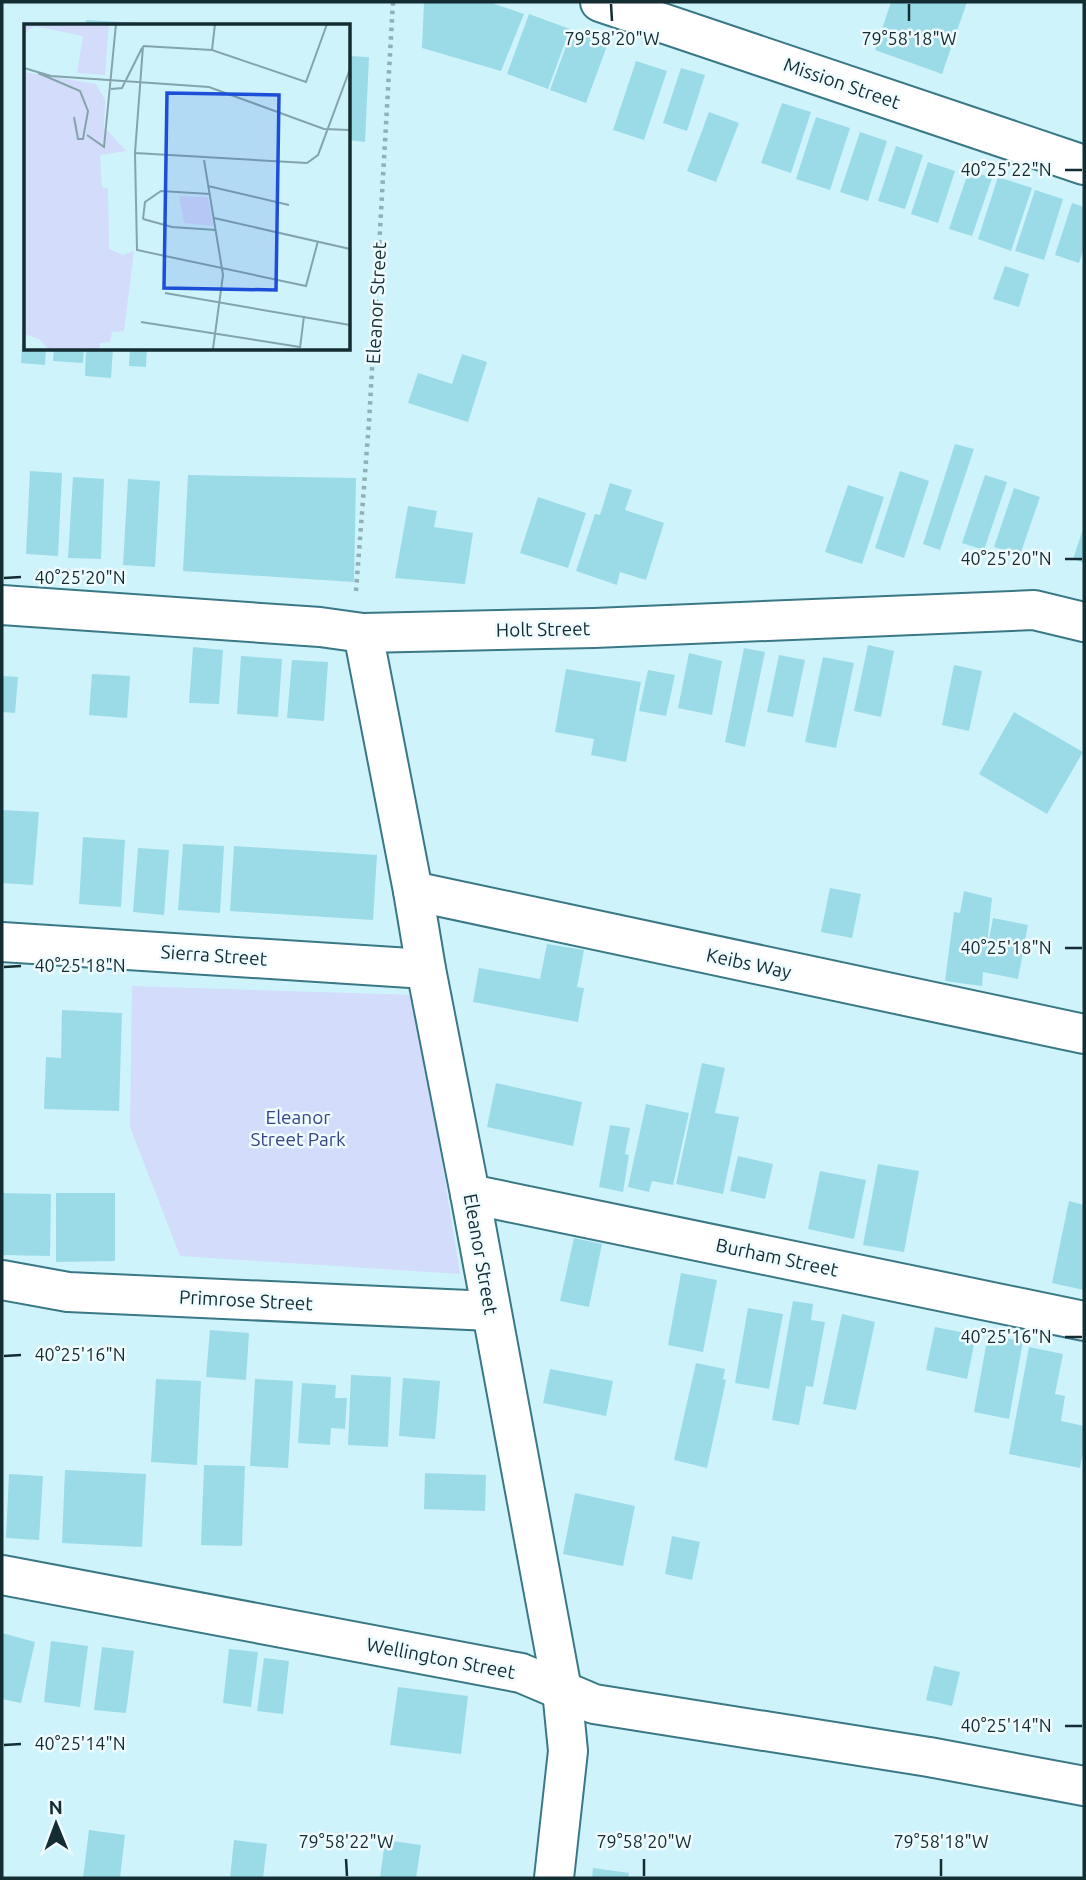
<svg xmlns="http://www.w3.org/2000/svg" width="1086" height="1880" font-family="Ubuntu,sans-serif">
	<rect width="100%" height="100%" fill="#cef3fb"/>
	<polygon fill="#d3dcfb" points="132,986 415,995 460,1274 180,1256 130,1127"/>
	<g fill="#9bdbe8">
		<polygon points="424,2 489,2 524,14 501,71 422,48"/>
		<polygon points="891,2 967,2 942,74 875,50"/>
		<polygon points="529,14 570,29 548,89 507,74"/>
		<polygon points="86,20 157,24 157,26 85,26"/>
		<polygon points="572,30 608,43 586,103 550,90"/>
		<polygon points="348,56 369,57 365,142 348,140"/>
		<polygon points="636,61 667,71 644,140 613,130"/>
		<polygon points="681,68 705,75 687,131 663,123"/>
		<polygon points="782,103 811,112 791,173 761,163"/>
		<polygon points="709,112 739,123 716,182 687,171"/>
		<polygon points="816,117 850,128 830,190 796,179"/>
		<polygon points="860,132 887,141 868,201 840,192"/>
		<polygon points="896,146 923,155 905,209 878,201"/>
		<polygon points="928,162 955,171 938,223 911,214"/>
		<polygon points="969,170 992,178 972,236 949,229"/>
		<polygon points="998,177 1032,188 1011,251 978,239"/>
		<polygon points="1035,190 1063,199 1044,260 1015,251"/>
		<polygon points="1072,203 1084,207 1084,248 1079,263 1055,255"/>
		<polygon points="1005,266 1029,274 1019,307 993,299"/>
		<polygon points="24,304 26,304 26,348 46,348 45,365 21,363"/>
		<polygon points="54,348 84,348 83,363 53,361"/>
		<polygon points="86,348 113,348 111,378 85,376"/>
		<polygon points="130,348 147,348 146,367 129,366"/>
		<polygon points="462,354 487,362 468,422 408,403 418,373 452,384"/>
		<polygon points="955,444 974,449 940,550 923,544"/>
		<polygon points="30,471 62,473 58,556 26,554"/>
		<polygon points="900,471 929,481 904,558 875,548"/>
		<polygon points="188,475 356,478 354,582 183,571"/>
		<polygon points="985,475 1007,482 984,550 962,543"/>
		<polygon points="73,477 104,479 101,559 68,558"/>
		<polygon points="128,479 160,481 155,567 123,565"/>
		<polygon points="610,483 632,490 625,510 664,523 646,580 620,572 617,585 576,571 595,514 600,515"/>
		<polygon points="848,485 884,497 862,564 825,552"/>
		<polygon points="1014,488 1040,497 1020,555 994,547"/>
		<polygon points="538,497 586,513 568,568 520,553"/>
		<polygon points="408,506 437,511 434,527 473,533 465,584 395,578"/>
		<polygon points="1084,526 1084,563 1073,559"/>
		<polygon points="868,645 894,651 881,717 854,711"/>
		<polygon points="193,647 223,650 219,704 189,703"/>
		<polygon points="744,648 765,652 745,747 725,742"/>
		<polygon points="689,653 722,661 712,715 678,708"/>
		<polygon points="779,655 805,660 793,717 767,712"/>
		<polygon points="241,656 282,659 278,717 237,714"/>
		<polygon points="823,657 854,663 836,748 805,742"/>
		<polygon points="292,660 328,662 324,721 287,718"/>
		<polygon points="954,665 982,671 969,731 942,725"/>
		<polygon points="566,669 641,682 626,762 591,755 594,739 555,732"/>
		<polygon points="648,670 675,675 666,716 639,711"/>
		<polygon points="92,674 130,676 127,718 89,715"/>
		<polygon points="2,676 18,677 15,713 2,712"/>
		<polygon points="1014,712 1083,752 1047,814 979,774"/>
		<polygon points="2,810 39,812 33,885 2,883"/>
		<polygon points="83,837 125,840 121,907 79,904"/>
		<polygon points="183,844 224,846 220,913 178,910"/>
		<polygon points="234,846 377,855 373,920 230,911"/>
		<polygon points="138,848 169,850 164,915 133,912"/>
		<polygon points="830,888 861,894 852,938 821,932"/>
		<polygon points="964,891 992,898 986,955 993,918 1028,925 1018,979 983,972 982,986 945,981 954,912 960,913"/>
		<polygon points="547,944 584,950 577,987 584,988 578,1022 473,1002 479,968 540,979"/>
		<polygon points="62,1010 122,1013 119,1111 44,1109 46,1057 61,1058"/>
		<polygon points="702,1063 725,1068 715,1113 739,1117 723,1194 676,1184"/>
		<polygon points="496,1083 582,1102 573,1146 487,1127"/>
		<polygon points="646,1104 689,1113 673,1185 652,1181 649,1192 628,1187"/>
		<polygon points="610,1125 630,1128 625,1154 629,1155 623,1192 599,1187"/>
		<polygon points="738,1156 773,1164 765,1199 730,1191"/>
		<polygon points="878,1164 919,1171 904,1252 863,1245"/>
		<polygon points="820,1171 866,1180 854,1239 808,1229"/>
		<polygon points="2,1193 51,1194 50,1256 2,1255"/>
		<polygon points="56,1193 115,1193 115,1261 56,1262"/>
		<polygon points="1069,1201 1084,1205 1084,1290 1052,1283"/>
		<polygon points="574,1238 602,1244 589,1307 560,1301"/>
		<polygon points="681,1273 717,1280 703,1352 668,1345"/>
		<polygon points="793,1301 813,1304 811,1320 825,1322 813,1387 806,1386 799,1425 772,1420"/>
		<polygon points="748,1308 783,1314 769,1389 735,1383"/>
		<polygon points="842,1314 875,1322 856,1410 823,1404"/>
		<polygon points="935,1327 976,1335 967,1379 926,1370"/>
		<polygon points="210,1330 249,1333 246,1380 206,1377"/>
		<polygon points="988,1335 1023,1341 1009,1419 974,1412"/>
		<polygon points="1029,1347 1063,1354 1055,1394 1065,1396 1061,1421 1084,1426 1084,1447 1080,1468 1009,1454"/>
		<polygon points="696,1363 725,1369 723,1379 726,1380 707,1468 674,1460"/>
		<polygon points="550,1369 613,1381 606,1416 543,1403"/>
		<polygon points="351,1375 391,1377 388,1447 348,1445"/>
		<polygon points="403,1378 440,1381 435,1439 399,1436"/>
		<polygon points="156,1379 201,1381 197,1465 151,1462"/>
		<polygon points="255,1379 293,1381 288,1468 250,1466"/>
		<polygon points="302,1383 336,1385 335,1398 347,1398 345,1429 331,1428 330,1445 298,1443"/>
		<polygon points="204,1465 245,1466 242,1546 201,1545"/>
		<polygon points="65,1470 146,1474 142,1547 62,1543"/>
		<polygon points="425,1473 486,1475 485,1511 424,1509"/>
		<polygon points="9,1474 43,1476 39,1540 6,1538"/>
		<polygon points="575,1493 635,1506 623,1566 563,1554"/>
		<polygon points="672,1536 700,1542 692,1580 665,1574"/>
		<polygon points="2,1633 35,1642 21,1703 2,1699"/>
		<polygon points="51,1641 88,1646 80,1707 44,1702"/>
		<polygon points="102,1647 134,1651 126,1713 94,1710"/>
		<polygon points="229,1649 258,1652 251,1707 223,1703"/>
		<polygon points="264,1658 289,1661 283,1714 257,1711"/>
		<polygon points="934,1666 960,1672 952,1706 926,1700"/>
		<polygon points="398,1687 468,1696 461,1754 390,1745"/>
		<polygon points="89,1830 125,1835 120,1878 83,1878"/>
		<polygon points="234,1840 267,1844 263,1878 230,1878"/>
		<polygon points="385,1840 421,1845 416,1878 380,1878"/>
		<polygon points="593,1868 629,1873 628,1878 592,1878"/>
	</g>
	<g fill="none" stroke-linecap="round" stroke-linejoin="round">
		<defs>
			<g id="minor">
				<polyline points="600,2 1084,165"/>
				<polyline points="2,605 320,627 363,633 594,628 1034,610 1084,622"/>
				<polyline points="363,633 413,891 426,969 470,1194 562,1690 568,1751 554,1878"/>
				<polyline points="413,891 1084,1034"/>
				<polyline points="2,942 426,969"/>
				<polyline points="470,1194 1084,1321"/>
				<polyline points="2,1280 68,1292 491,1311"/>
				<polyline points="2,1575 521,1673 594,1704 929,1757 1084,1786"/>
			</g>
		</defs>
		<use href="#minor" stroke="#3a7885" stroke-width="42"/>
		<polyline stroke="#8fb0b7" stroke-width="4.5" stroke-dasharray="3.5 5" stroke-linecap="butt" points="356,591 369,422 393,2"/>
		<use href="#minor" stroke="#fff" stroke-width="38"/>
	</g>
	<path fill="none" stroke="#132d32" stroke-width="2.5" d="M611 4 612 21M909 4V21M1065 170H1082M1065 559H1082M4 578 21 577M1065 948H1082M4 967 21 966M1065 1337H1082M4 1356 21 1355M1065 1726H1082M4 1745 21 1744M346 1859 347 1876M644 1859V1876M941 1859V1876"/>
	<g text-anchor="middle" stroke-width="5" stroke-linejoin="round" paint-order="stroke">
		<g font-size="19" fill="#132d32" stroke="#effbfe">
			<text transform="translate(842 83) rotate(19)" y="7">Mission Street</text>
			<text transform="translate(376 303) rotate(-87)" y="7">Eleanor Street</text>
			<text transform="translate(543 629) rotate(-1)" y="7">Holt Street</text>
			<text transform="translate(214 955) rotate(4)" y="7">Sierra Street</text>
			<text transform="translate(749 963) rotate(12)" y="7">Keibs Way</text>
			<text transform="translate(481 1254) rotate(80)" y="7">Eleanor Street</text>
			<text transform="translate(777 1257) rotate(12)" y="7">Burham Street</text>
			<text transform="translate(246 1300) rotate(3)" y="7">Primrose Street</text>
			<text transform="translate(441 1658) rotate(11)" y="7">Wellington Street</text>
		</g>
		<g font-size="19" fill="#37458b" stroke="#effbfe">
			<text x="298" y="1124">Eleanor<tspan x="298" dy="22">Street Park</tspan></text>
		</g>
	</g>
	<g transform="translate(24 24)">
		<rect width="326" height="326" fill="#cef3fb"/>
		<path d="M0 0H85L81 51 53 49 59 12 10 2 0 10ZM0 48 72 60 81 76 80 103 102 127 76 131 78 163 84 165 85 225 99 231 110 227 100 307 88 308 86 318 76 319 75 325H24L15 315 0 310ZM155 172 184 173 189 202 160 199Z" fill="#d3dcfb"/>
		<path fill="none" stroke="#83a4ab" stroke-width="2" d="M119 22 111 129 113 226 282 262 294 217M119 22 188 26 282 58 303 0M188 26 191 0M0 44 27 52 185 63 300 105 326 106M14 49 56 67 64 87 59 115H54L50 93M87 65 98 64 118 24M63 111 80 123 92 0M111 129 283 139 294 131 326 45M180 136 199 251 189 325M184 162 265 181M190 194 326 225M119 195 121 178 137 167 186 170M119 195 148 203 192 206M141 269 326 301M117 298 276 323M276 324 280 292"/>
		<path fill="#1d4ed8" fill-opacity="0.15" stroke="#1d4ed8" stroke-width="3.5" d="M143 69 255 71 252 266 140 264Z"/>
		<rect width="326" height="326" fill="none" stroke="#132d32" stroke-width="3.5"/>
	</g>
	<g font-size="18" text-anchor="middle" fill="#132d32" stroke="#effbfe" stroke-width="5" stroke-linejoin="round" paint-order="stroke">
		<text x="612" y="45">79°58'20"W</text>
		<text x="909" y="45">79°58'18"W</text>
		<text x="1006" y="176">40°25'22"N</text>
		<text x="1006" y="565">40°25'20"N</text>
		<text x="80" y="584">40°25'20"N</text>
		<text x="1006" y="954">40°25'18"N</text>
		<text x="80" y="972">40°25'18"N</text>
		<text x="1006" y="1343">40°25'16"N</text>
		<text x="80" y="1361">40°25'16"N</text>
		<text x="1006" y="1732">40°25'14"N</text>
		<text x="80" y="1750">40°25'14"N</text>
		<text x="346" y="1848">79°58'22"W</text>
		<text x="644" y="1848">79°58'20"W</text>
		<text x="941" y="1848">79°58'18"W</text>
	</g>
	<rect width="1086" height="1880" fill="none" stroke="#132d32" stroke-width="7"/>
	<g transform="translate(56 1824) rotate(359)" stroke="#effbfe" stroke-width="5" paint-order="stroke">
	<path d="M0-5L12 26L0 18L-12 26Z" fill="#132d32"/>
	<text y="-10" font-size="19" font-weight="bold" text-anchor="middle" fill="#132d32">N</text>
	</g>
</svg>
